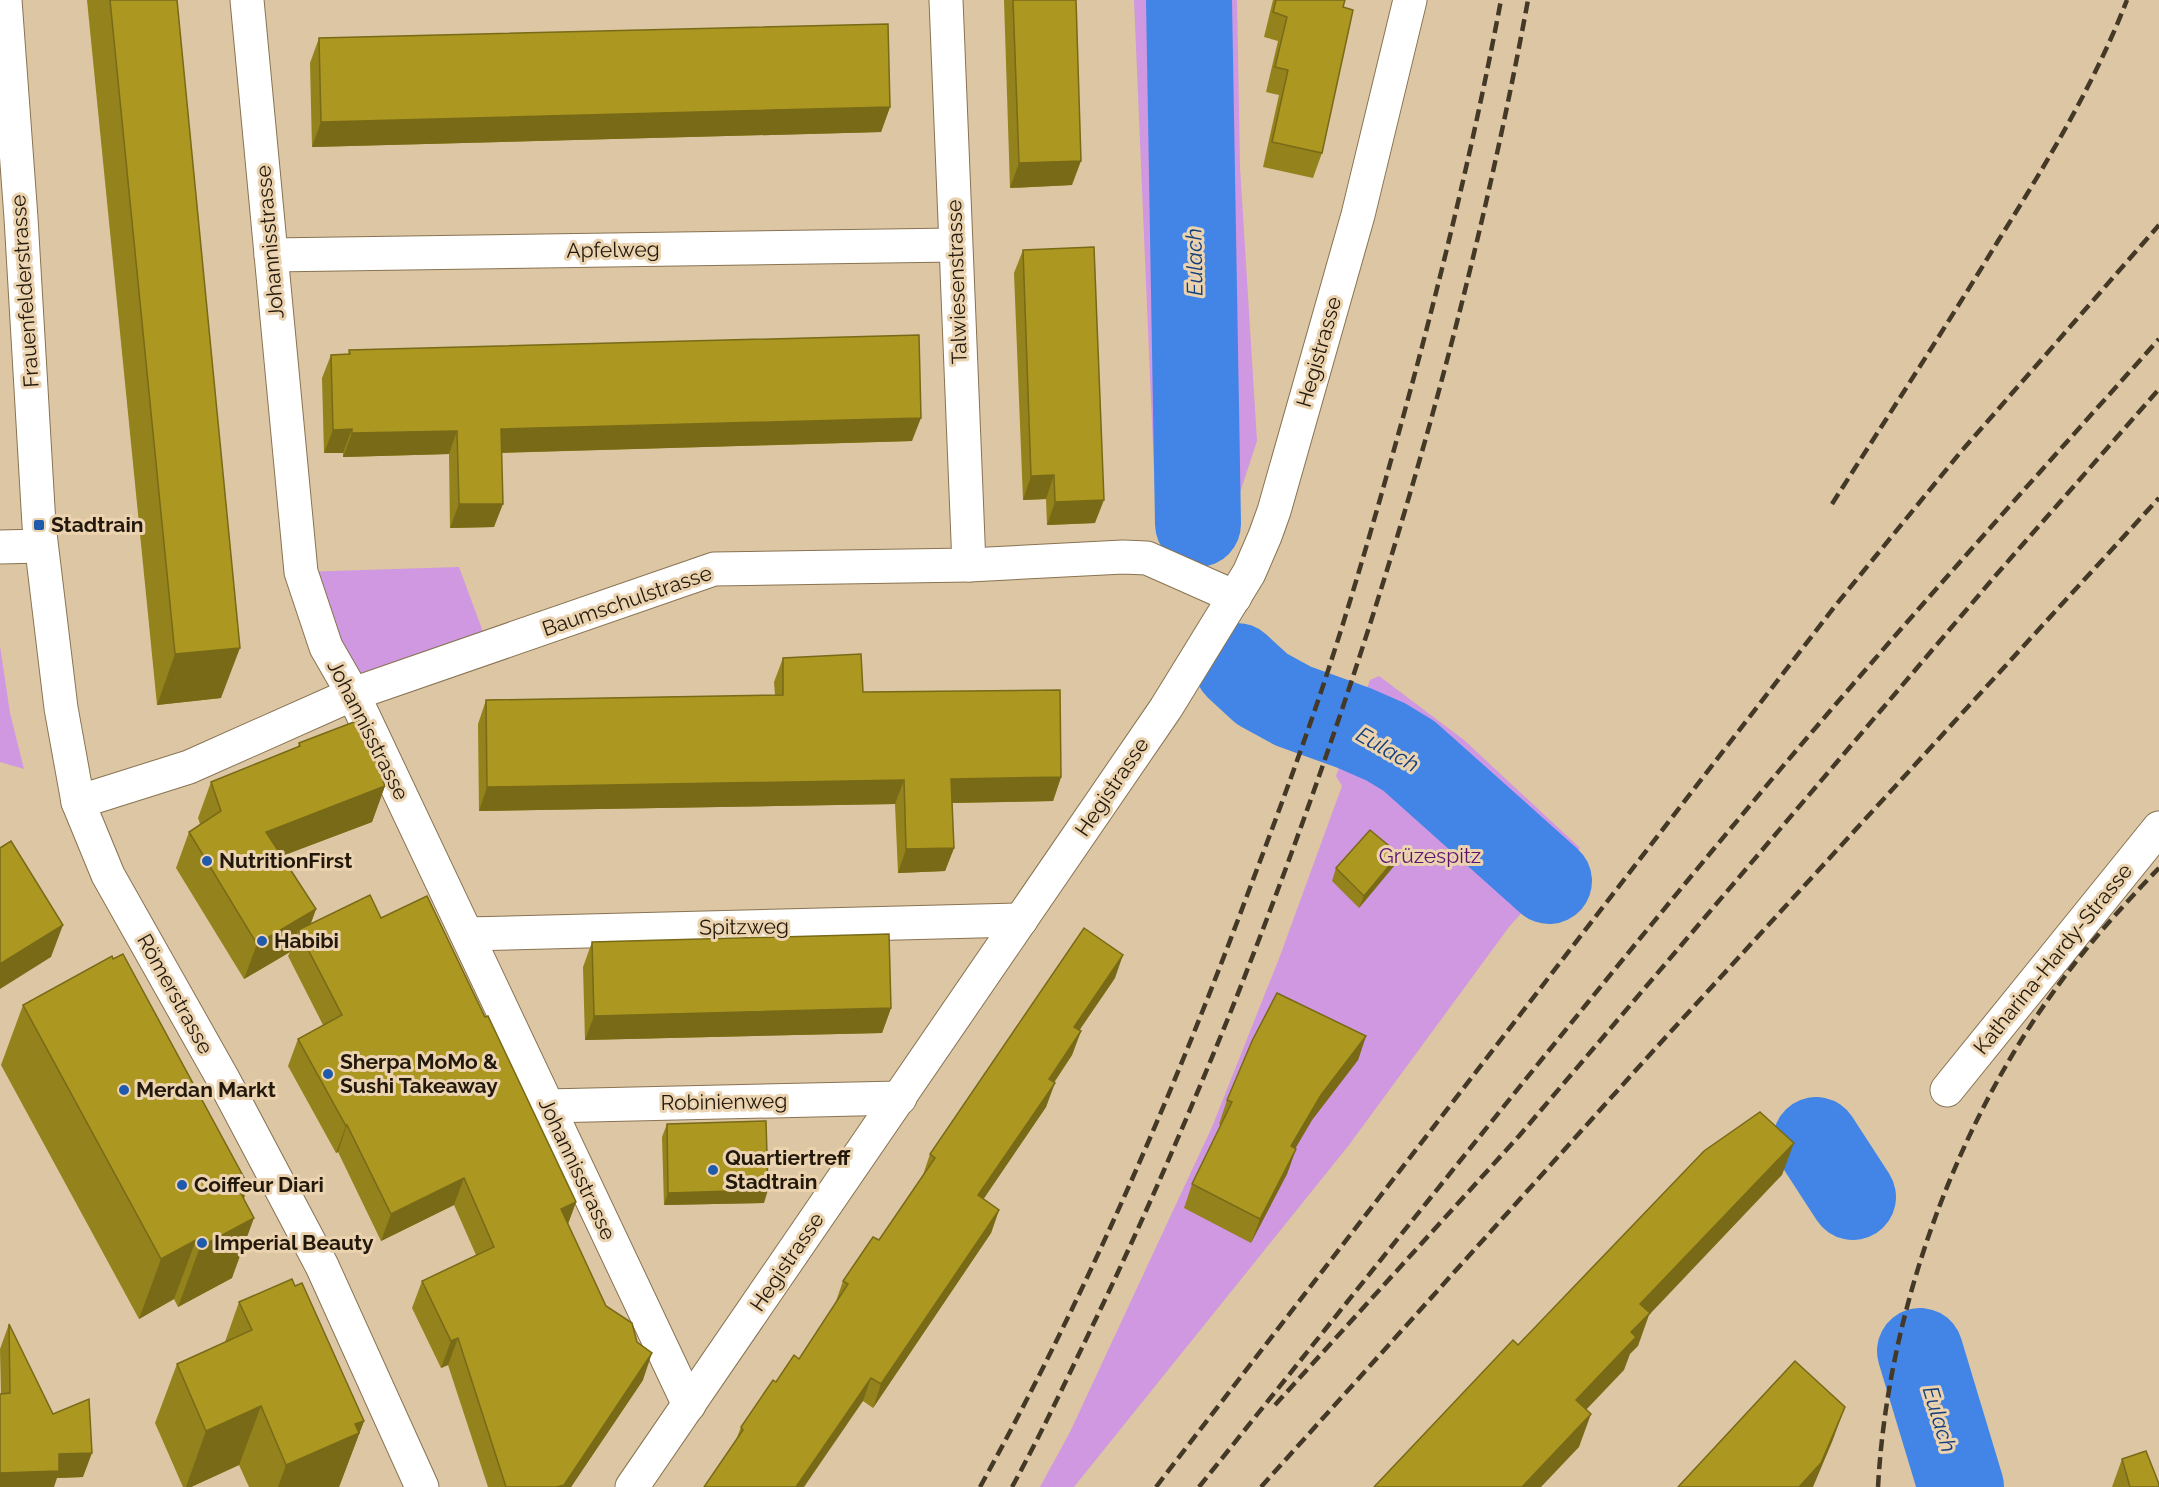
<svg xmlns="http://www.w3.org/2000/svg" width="2159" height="1487" font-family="Raleway,sans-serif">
	<rect width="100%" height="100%" fill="#ddc6a3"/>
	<g fill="#cf98e0">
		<polygon points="1134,0 1237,0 1240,167 1257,441 1228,529 1167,530 1156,518"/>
		<polygon points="459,567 489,648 353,694 301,572"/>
		<polygon points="0,646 10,713 24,769 0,762"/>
		<polygon points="1379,676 1464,740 1580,848 1509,927 1349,1145 1074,1487 1040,1487 1070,1432 1212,1127 1280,956 1342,786 1336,776 1370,680"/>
	</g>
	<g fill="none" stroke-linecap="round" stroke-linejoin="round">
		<g stroke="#4285e7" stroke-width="86">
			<polyline points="1189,0 1198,524"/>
			<polyline points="1237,666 1262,689 1293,706 1354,728 1386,742 1409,756 1549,881"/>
			<polyline points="1816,1140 1853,1197"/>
			<polyline points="1920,1351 1961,1487"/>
		</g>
		<defs>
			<g id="minor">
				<polyline points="247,0 301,572 326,647 353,694 689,1405"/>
				<polyline points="946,0 969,565"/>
				<polyline points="271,255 955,245"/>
				<polyline points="0,547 41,546"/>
				<polyline points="78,802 189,767 353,694 714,569 969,565 1123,557 1147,558 1235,597"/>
				<polyline points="467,934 1021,920"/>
				<polyline points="1947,1090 2159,828"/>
				<polyline points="547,1106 900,1098"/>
				<polyline points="632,1487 1166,708 1249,573 1265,536 1274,511 1358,215 1410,0"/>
			</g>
			<polyline id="major" points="5,0 21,218 39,525 61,708 78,802 108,875 222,1077 322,1266 422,1487"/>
		</defs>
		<use href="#minor" stroke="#887352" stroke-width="35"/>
		<use href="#major" stroke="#887352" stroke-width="35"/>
		<use href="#minor" stroke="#fff" stroke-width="33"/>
		<use href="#major" stroke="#fff" stroke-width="33"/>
		<g stroke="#443827" stroke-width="4.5" stroke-dasharray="12 6" stroke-linecap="butt">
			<path d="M1832 504C1888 416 1944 330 1998 241 2046 164 2094 85 2127 0"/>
			<polyline points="1275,1405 1519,1136 1996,575 2159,389"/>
			<path d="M980 1487C1085 1297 1172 1097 1248 893 1273 827 1298 760 1321 692 1352 599 1379 504 1405 410 1442 275 1475 138 1501 0"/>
			<path d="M1012 1487C1040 1436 1065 1383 1090 1331 1141 1226 1187 1119 1231 1011 1361 685 1464 346 1528 0"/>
			<polyline points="1156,1487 1835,606 1959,454 2159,225"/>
			<path d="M1199 1487C1383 1258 1564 1028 1752 803 1884 645 2022 492 2159 339"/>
			<polyline points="1261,1487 1654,1050 2159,498"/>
			<path d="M1878 1487C1888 1304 1962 1107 2075 963 2101 930 2129 899 2159 868"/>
		</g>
	</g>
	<g fill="#94821c">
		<polygon points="87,0 177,0 221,698 157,705"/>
		<polygon points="1004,0 1076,0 1072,185 1010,188"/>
		<polygon points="1273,0 1345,0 1343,7 1322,153 1313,178 1263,167 1279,95 1266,92 1278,41 1264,37"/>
		<polygon points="319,38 890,107 881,132 312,147 310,63"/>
		<polygon points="1023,250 1095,523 1047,525 1046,499 1023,500 1014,273"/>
		<polygon points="349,350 912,441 502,453 494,527 450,528 449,454 343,457 343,453 324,453 322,378 331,355 348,354"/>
		<polygon points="783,658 1061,777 1053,801 952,803 954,848 945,871 898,873 895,804 479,811 478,724 486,700 775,695 774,682"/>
		<polygon points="299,743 385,786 372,822 282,856 316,909 311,923 381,918 485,1017 576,1202 568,1224 606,1306 643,1380 571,1487 488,1487 448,1365 441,1368 412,1308 422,1281 476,1255 454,1205 381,1241 338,1152 336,1153 288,1066 298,1039 323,1025 288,956 290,952 244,979 176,868 189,832 200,824 198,818 211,782 298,747"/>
		<polygon points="1394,866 1359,908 1332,881 1336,868"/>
		<polygon points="592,942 891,1008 882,1033 585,1040 583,967"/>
		<polygon points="1115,978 1079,1030 1081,1031 1072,1055 1054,1083 1046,1107 983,1199 999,1210 991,1233 873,1408 863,1401 736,1440 741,1427 776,1382 799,1359 835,1304 843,1281 879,1240 922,1178 930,1154"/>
		<polygon points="23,1005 248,1185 244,1199 232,1278 178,1307 174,1299 139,1319 1,1065"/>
		<polygon points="1366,1036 1358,1060 1312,1120 1295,1149 1296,1149 1287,1174 1251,1243 1184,1208 1192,1184 1221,1125 1219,1124 1227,1100"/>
		<polygon points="667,1124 764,1203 664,1205 662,1137"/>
		<polygon points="239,1302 364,1421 339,1487 249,1487 239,1465 191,1487 183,1487 155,1423 177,1364 225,1342"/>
		<polygon points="9,1324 83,1477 57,1478 1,1394 0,1349"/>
		<polygon points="2122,1459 2159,1487 2112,1487"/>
	</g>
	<g fill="#786a17">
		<polygon points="890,107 881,132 312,147 321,122"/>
		<polygon points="1081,161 1072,185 1010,188 1019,163"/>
		<polygon points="921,418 912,441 493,453 501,429"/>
		<polygon points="352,429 343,453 324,453 333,430"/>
		<polygon points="457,431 449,454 343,457 352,433"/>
		<polygon points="1054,475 1046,499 1023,500 1031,476"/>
		<polygon points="1104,500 1095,523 1047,525 1055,502"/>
		<polygon points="459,504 503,504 494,527 450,528"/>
		<polygon points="240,648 221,698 157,705 175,654"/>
		<polygon points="1061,777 1053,801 943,803 951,779"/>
		<polygon points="904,780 895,804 479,811 487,787"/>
		<polygon points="385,786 372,822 253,867 266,832"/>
		<polygon points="954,848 945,871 898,873 906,849"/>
		<polygon points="1399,854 1394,866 1359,908 1364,896"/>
		<polygon points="316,909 304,942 298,930 290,952 244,979 257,944"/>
		<polygon points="63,925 51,957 0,989 0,964"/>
		<polygon points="1123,955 1115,978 1066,1050 1074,1027"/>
		<polygon points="891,1008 882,1033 585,1040 594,1016"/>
		<polygon points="1081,1031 1072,1055 1040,1103 1049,1079"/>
		<polygon points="1366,1036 1358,1060 1312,1120 1282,1171 1291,1146 1321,1095"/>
		<polygon points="1055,1083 1046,1107 970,1219 978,1195"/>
		<polygon points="347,1125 338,1152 336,1153 346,1126"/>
		<polygon points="1794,1143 1782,1175 1649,1315 1638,1346 1630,1354 1624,1370 1564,1433 1576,1400 1640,1304"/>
		<polygon points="1296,1149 1287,1174 1251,1243 1260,1219"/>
		<polygon points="464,1178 454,1205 381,1241 391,1214"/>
		<polygon points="248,1185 232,1230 254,1218 232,1278 178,1307 200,1247 239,1190"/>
		<polygon points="768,1190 764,1203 664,1205 668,1193"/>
		<polygon points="576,1202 566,1229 561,1209"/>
		<polygon points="999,1210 991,1233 873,1408 881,1384"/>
		<polygon points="196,1240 174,1299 139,1319 161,1259"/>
		<polygon points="458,1338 448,1365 441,1368 451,1341"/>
		<polygon points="652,1353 643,1380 571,1487 557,1487"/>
		<polygon points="871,1378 863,1401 804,1487 796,1487"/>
		<polygon points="261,1406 239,1465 191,1487 186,1487 206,1431"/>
		<polygon points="1845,1407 1832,1442 1813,1487 1799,1487"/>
		<polygon points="1591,1414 1579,1447 1541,1487 1522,1487"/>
		<polygon points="364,1421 339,1487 278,1487 286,1465 355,1424"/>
		<polygon points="92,1453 83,1477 57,1478 54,1487 0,1487 0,1473 59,1454"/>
	</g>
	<g fill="#ac9721" stroke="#786a17" stroke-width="1.5">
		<polygon points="110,0 177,0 240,648 175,654"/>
		<polygon points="1013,0 1076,0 1081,161 1019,163"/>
		<polygon points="1276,0 1345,0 1343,7 1353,10 1322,153 1272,142 1288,70 1275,67 1287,17 1273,12"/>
		<polygon points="888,24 890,107 321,122 319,38"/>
		<polygon points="1094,247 1104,500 1055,502 1054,475 1031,476 1023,250"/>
		<polygon points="919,335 921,418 501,429 503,504 459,504 457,431 352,433 352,429 333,430 331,355 350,354 349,350"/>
		<polygon points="861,654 863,692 1060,690 1061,777 951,779 954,848 906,849 904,780 487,787 486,700 783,695 783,658"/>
		<polygon points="359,720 385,786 266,832 316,909 257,944 189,832 221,811 211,782 300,746 299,743"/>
		<polygon points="1370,830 1399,854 1364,896 1336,868"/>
		<polygon points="11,841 63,925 0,964 0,848"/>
		<polygon points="370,895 381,918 427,896 485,1017 488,1016 576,1202 561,1209 606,1306 632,1323 637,1342 652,1353 564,1485 557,1487 506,1487 458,1338 451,1341 422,1281 494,1247 464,1178 391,1214 347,1125 346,1126 298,1039 342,1015 298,930"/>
		<polygon points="1084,928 1123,955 1074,1027 1081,1031 1049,1079 1055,1083 978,1195 999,1210 881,1384 871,1378 796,1487 704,1487 743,1430 741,1427 773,1380 776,1382 794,1355 799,1359 848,1284 843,1281 873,1237 879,1240 935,1158 930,1154"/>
		<polygon points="889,934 891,1008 594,1016 592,942"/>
		<polygon points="123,954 248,1185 239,1190 254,1218 200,1247 196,1240 161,1259 23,1005 112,956 113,959"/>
		<polygon points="1277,993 1366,1036 1321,1095 1291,1146 1296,1149 1260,1219 1192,1184 1232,1102 1227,1100 1252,1041"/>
		<polygon points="1760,1112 1794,1143 1640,1304 1650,1313 1631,1332 1636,1337 1576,1400 1591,1414 1522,1487 1374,1487 1513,1340 1518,1345 1704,1151"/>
		<polygon points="766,1121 768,1190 668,1193 667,1124"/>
		<polygon points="292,1279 295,1286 302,1283 364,1421 355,1424 359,1433 286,1465 261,1406 206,1431 177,1364 252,1330 239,1302"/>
		<polygon points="9,1324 53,1414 89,1399 92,1453 59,1454 59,1471 0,1473 0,1394 10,1393"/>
		<polygon points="1795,1361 1845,1407 1821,1463 1799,1487 1678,1487"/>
		<polygon points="2146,1451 2159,1484 2159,1487 2130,1487 2122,1459"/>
	</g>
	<g fill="#205aac" stroke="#ebd3b0" stroke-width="2">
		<rect x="33" y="519" width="12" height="12" rx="3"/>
		<circle cx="207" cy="861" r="6"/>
		<circle cx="262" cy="941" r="6"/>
		<circle cx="328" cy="1074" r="6"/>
		<circle cx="124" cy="1090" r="6"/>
		<circle cx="713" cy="1170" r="6"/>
		<circle cx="182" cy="1185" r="6"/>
		<circle cx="202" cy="1243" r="6"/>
	</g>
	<g text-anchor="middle" stroke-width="6" stroke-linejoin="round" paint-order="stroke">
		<g font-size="21" fill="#22190c" stroke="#ebd3b0">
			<text transform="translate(270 242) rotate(-95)" y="7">Johannisstrasse</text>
			<text transform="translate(613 250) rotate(-1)" y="7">Apfelweg</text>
			<text transform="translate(957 282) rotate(-92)" y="7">Talwiesenstrasse</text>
			<text transform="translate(25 291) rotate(-94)" y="7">Frauenfelderstrasse</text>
			<text transform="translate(1319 352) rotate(-74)" y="7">Hegistrasse</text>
			<text transform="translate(627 601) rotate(-19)" y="7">Baumschulstrasse</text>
			<text transform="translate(368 730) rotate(63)" y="7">Johannisstrasse</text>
			<text transform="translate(1112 787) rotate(-56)" y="7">Hegistrasse</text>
			<text transform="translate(744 927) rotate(-1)" y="7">Spitzweg</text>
			<text transform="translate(2053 959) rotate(-51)" y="7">Katharina-Hardy-Strasse</text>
			<text transform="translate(175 994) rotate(61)" y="7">Römerstrasse</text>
			<text transform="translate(724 1102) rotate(-1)" y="7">Robinienweg</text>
			<text transform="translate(577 1169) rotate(65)" y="7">Johannisstrasse</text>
			<text transform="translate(787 1262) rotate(-56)" y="7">Hegistrasse</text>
		</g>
		<g font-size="21" font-weight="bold" fill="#22190c" stroke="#ebd3b0" text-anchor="start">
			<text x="51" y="532">Stadtrain</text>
			<text x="219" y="868">NutritionFirst</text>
			<text x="274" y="948">Habibi</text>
			<text x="340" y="1069">Sherpa MoMo &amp;<tspan x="340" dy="24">Sushi Takeaway</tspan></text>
			<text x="136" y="1097">Merdan Markt</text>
			<text x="725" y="1165">Quartiertreff<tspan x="725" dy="24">Stadtrain</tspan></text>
			<text x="194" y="1192">Coiffeur Diari</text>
			<text x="214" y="1250">Imperial Beauty</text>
		</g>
		<g font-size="21" fill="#5c1370" stroke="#ebd3b0">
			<text x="1430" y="863">Grüzespitz</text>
		</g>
		<g font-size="22" font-style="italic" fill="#133f7d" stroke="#ebd3b0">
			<text transform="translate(1194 262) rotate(-91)" y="8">Eulach</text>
			<text transform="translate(1388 749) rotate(30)" y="8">Eulach</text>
			<text transform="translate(1940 1419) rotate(73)" y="8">Eulach</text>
		</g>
	</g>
</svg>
